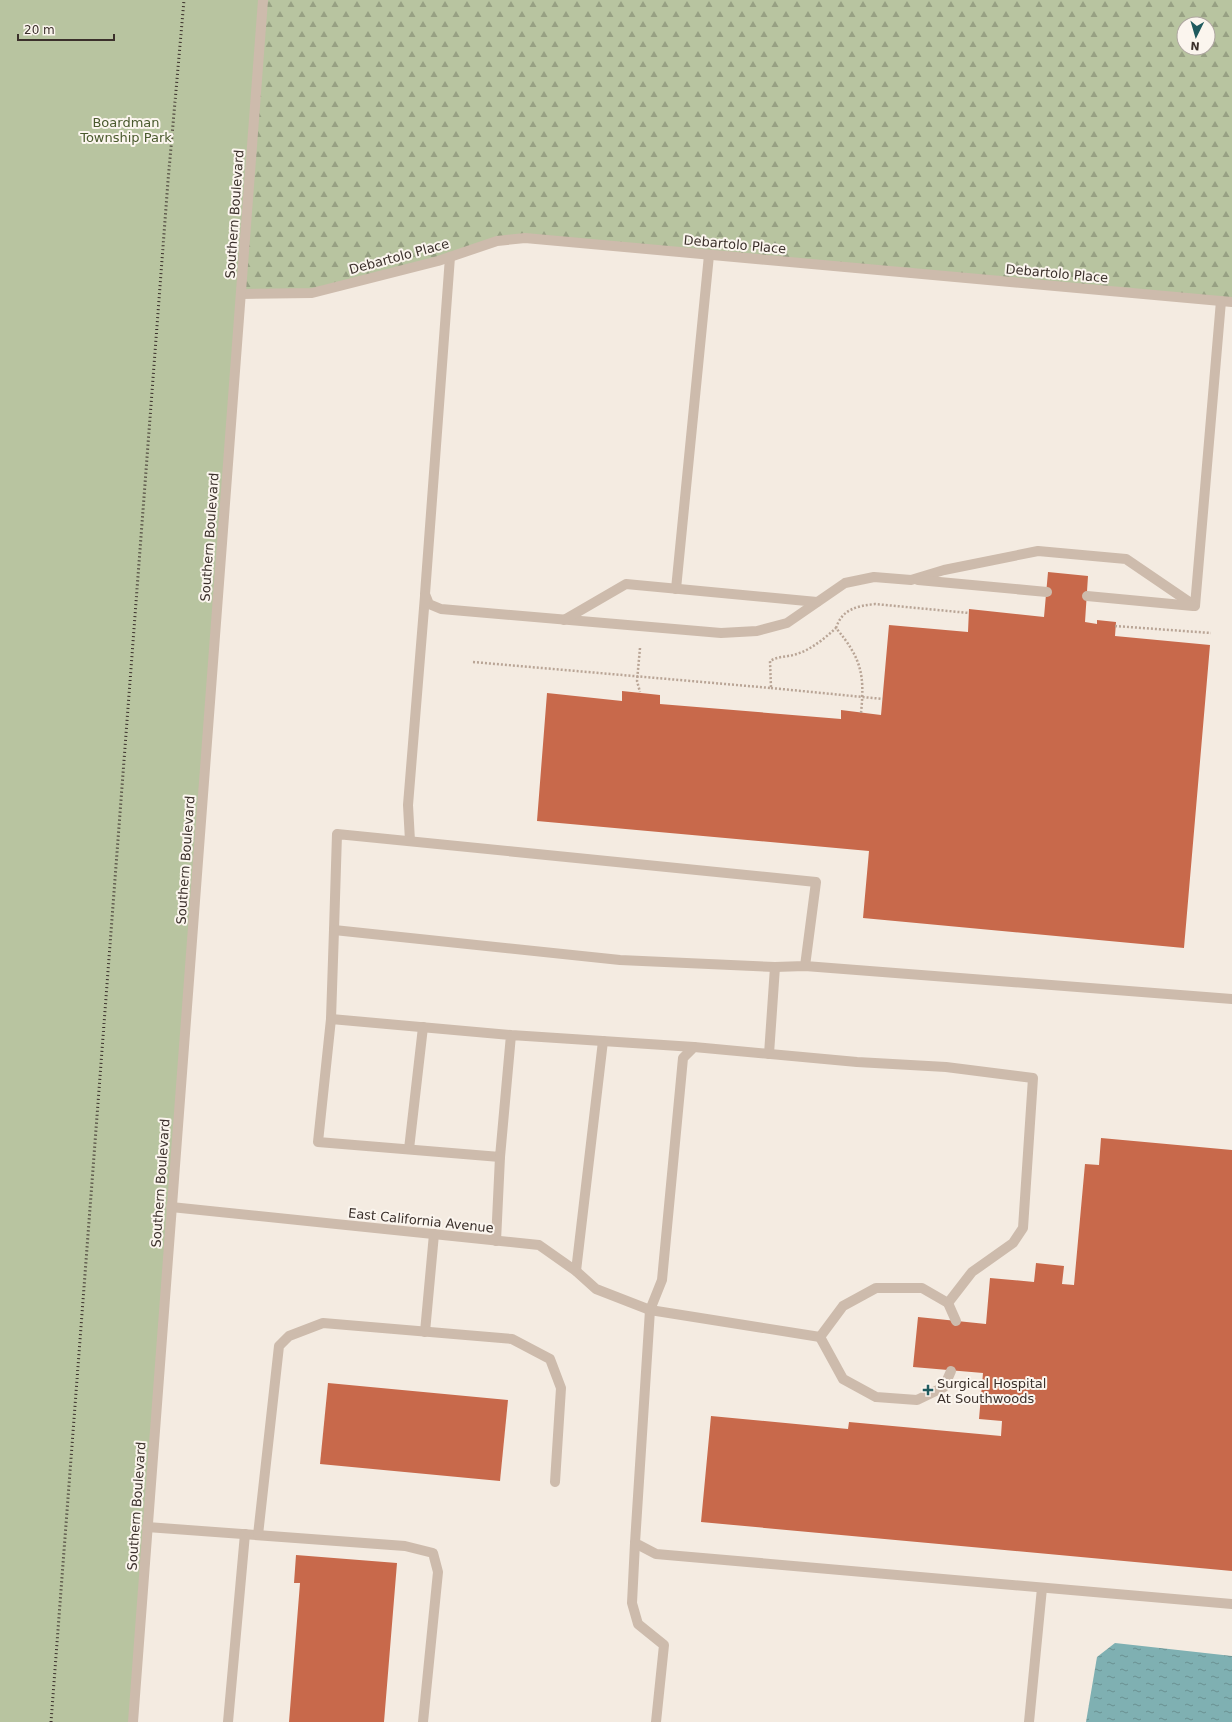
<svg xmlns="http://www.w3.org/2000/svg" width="1232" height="1722" font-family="'DejaVu Sans',sans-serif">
	<defs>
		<pattern id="forest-firs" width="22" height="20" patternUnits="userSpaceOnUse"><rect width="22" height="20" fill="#b8c4a0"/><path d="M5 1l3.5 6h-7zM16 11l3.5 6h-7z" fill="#97a083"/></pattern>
		<pattern id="water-ripples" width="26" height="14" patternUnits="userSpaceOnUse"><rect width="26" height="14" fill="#7fb0b2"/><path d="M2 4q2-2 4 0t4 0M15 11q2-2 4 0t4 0" fill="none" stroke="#699091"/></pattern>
	</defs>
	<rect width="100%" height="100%" fill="#f4ebe1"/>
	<path fill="url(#forest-firs)" fill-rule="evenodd" d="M0 0H1232V302L525 238 312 293 241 294 0 1722ZM1184 24H1208V48H1184Z"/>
	<polygon fill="#b8c4a0" points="0,0 263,0 133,1722 0,1722"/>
	<polygon fill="url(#water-ripples)" points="1115,1643 1232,1656 1232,1722 1086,1722 1097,1657"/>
	<g fill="#c8694b">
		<polygon points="1048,572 1088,576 1085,622 1097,624 1097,620 1116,622 1115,636 1210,645 1184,948 863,918 869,851 537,821 547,693 622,701 622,691 660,695 660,704 841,719 841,710 881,715 889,625 968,632 969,609 1044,617"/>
		<polygon points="1101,1138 1232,1150 1232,1571 701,1522 711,1416 848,1429 849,1422 1001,1436 1002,1421 979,1419 983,1373 913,1367 918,1317 986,1324 990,1278 1034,1282 1036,1263 1064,1266 1062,1284 1074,1285 1085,1164 1099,1165"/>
		<polygon points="328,1383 508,1400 500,1481 320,1464"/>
		<polygon points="296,1555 397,1563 384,1722 289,1722 300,1583 294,1583"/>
	</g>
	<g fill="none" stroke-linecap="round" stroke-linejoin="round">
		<g stroke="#b9a596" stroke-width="2.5" stroke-dasharray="2 2" stroke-linecap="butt">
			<polyline points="1115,626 1211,633"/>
			<polyline points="640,648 637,681 640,692"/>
			<path d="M473 662 771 688 770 661C778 656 788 657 797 654 812 649 825 638 836 628"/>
			<polyline points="771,688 883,699"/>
			<path d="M861 713C865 674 861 658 836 628 842 609 857 606 875 604L969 613"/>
		</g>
		<g stroke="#cdbbac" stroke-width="10">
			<polyline points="450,257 425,594 429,604 441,609 721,633 757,631 787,623 845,583 874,577 911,580 944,570 1038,551 1126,559 1195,606 1221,301"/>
			<polyline points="918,580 1047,592"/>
			<polyline points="676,589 709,255"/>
			<polyline points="1087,596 1193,606"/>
			<polyline points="564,620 626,584 817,602"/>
			<polyline points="410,841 408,805 425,596"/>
			<polyline points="805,966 816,882 337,834 334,930 620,960 775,967 805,966 1232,999"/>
			<polyline points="331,1019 334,930"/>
			<polyline points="511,1035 500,1157 318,1142 331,1019 511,1035 694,1047"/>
			<polyline points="769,1054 775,967"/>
			<polyline points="409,1149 423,1027"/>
			<polyline points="496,1241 500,1157"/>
			<polyline points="576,1271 603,1041"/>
			<polyline points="948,1303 972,1272 1013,1243 1023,1228 1033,1078 946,1067 857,1062 694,1047 683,1058 662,1280 650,1310 635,1543 656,1554 1232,1604"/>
			<polyline points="650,1310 820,1337"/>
			<polyline points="425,1332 434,1234"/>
			<polyline points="951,1371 944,1387 917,1400 876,1397 843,1379 820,1337 843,1306 876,1288 922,1288 948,1303 956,1321"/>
			<polyline points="147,1527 405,1546 433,1553 438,1572 423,1722"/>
			<polyline points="258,1535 279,1346 289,1336 323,1323 512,1339 550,1359 561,1388 555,1482"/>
			<polyline points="635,1543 632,1603 638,1624 664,1645 656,1722"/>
			<polyline points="228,1722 245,1534"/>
			<polyline points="1029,1722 1042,1588"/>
		</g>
		<g stroke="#cdbbac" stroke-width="10">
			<polyline points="241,294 312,293 438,261 497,241 525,238 1232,302"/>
			<polyline points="171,1207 539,1245 576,1271 596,1289 650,1310"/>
		</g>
		<polyline stroke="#cdbbac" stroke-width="10" points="133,1722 263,0"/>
		<polyline stroke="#3b302b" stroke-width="3" stroke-dasharray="1 3" stroke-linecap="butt" points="51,1722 168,181 184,0"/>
	</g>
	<path fill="#1f5a5e" stroke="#fbf5ee" stroke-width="1.5" d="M926 1384h4v4h4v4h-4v4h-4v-4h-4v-4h4z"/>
	<g text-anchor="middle" stroke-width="4" stroke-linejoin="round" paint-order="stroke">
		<g font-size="13" fill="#4a5a2e" stroke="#fbf5ee">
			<text x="126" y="127">Boardman<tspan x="126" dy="15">Township Park</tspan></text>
		</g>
		<g font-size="13" fill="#3b302b" stroke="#fbf5ee">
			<text transform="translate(234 214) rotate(-86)" y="5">Southern Boulevard</text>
			<text transform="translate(735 244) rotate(5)" y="5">Debartolo Place</text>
			<text transform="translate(399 256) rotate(-15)" y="5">Debartolo Place</text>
			<text transform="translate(1057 273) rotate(5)" y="5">Debartolo Place</text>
			<text transform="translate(209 537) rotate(-86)" y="5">Southern Boulevard</text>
			<text transform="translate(185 860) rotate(-86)" y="5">Southern Boulevard</text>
			<text transform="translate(160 1183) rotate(-86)" y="5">Southern Boulevard</text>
			<text transform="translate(421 1220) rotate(6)" y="5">East California Avenue</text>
			<text transform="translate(136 1506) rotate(-86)" y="5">Southern Boulevard</text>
		</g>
		<g font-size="13" fill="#3b302b" stroke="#fbf5ee" text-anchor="start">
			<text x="937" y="1388">Surgical Hospital<tspan x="937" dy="15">At Southwoods</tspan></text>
		</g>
	</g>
	<g transform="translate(1196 36) rotate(185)"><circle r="19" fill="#fbf5ee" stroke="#aea6a0"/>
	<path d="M0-3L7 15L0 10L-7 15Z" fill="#1f5a5e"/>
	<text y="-6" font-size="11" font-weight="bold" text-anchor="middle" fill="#3b302b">N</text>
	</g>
	<path d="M18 34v6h96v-6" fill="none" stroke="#3b302b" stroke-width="2"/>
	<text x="24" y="34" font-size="12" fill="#3b302b" stroke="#fbf5ee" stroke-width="3" paint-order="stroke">20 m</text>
</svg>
